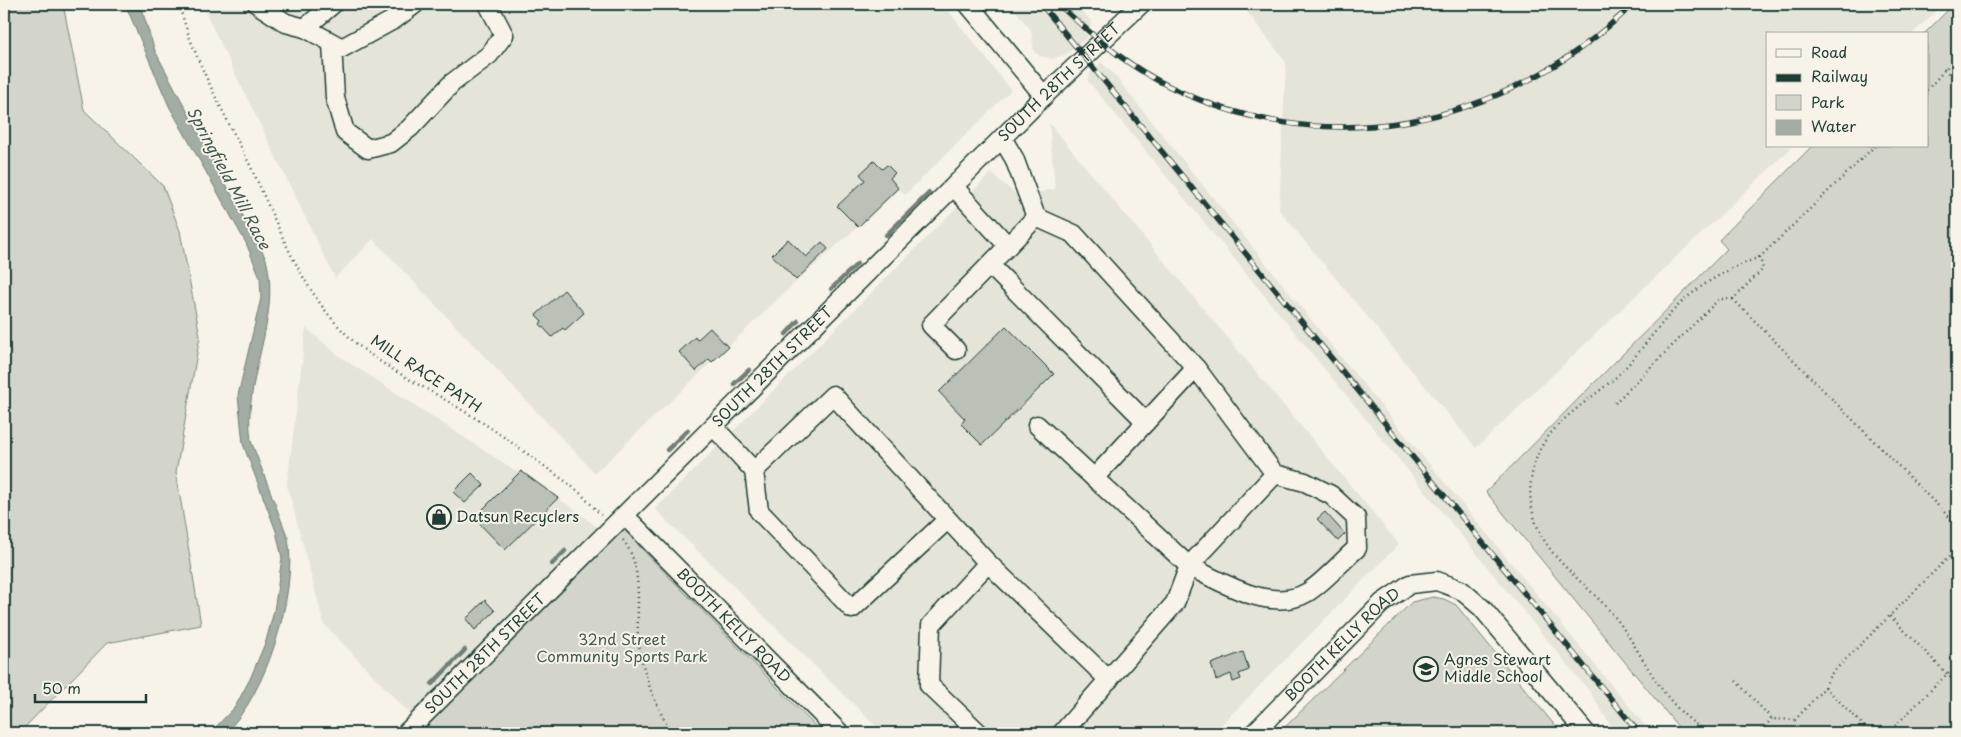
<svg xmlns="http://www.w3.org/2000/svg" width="1961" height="737" font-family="'Playpen Sans',sans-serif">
	<rect width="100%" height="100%" fill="#f7f3e8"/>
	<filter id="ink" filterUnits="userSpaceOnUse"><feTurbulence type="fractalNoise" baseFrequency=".02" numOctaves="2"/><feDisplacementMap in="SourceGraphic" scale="10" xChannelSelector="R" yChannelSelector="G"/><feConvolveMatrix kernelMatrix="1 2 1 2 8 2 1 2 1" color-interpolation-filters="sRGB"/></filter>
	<g filter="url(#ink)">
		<g fill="#e5e4d9">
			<polygon points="203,4 943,4 1011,90 905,195 900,189 797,281 595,473 373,239 335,278 209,20"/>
			<polygon points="1010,4 1073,4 1092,21 1087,38 1066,54 1052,59 1040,56 1034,52 1031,30"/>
			<polygon points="1241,4 1943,4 1912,34 1767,34 1767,146 1793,146 1476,448 1279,210 1286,62"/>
			<polygon points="1101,62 1111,71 1337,352 1651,733 1615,733 1590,692 1088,81 1089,75"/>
			<polygon points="1049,123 1399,544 1213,733 883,733 655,509 991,173 1018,196 1055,189"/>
			<polygon points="306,328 339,356 570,506 597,527 411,715 324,624 287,485"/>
		</g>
		<g fill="#d3d5ca" stroke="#79897f">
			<polygon points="4,4 63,4 84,110 163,186 180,231 200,336 176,472 201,625 107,643 19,733 4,733"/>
			<polygon points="1954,4 1957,4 1957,733 1683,733 1486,492 1727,249 1719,240 1812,146 1927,146 1927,34 1924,34"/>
			<polygon points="628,524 639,546 822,733 419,733"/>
			<polygon points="1433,597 1444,599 1456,605 1561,733 1279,733 1412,602"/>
		</g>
		<path fill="#a4ada3" stroke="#6f8077" d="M125 4H140L155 51 266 259C282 320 242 378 251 441L288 538C298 592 266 696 225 733H210L235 707 250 679 266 641 274 611 282 558 276 531 243 444 238 395 261 298 260 277 246 243 169 106Z"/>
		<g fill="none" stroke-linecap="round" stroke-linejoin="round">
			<g stroke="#6f8077" stroke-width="4.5">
				<polyline points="886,235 929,193"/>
				<polyline points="831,289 857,264"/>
				<polyline points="786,334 798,321"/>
				<polyline points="734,384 749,370"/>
				<polyline points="667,450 688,430"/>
				<polyline points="552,564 565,551"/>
				<polyline points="432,684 465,650"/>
			</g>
		</g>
		<g fill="#bbc1b6" stroke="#1f3d34">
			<polygon points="874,161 882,169 887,165 895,173 890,178 898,188 858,227 837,206 865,180 860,174"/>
			<polygon points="788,239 806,257 822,242 828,249 796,280 772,255"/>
			<polygon points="564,290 584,313 565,330 563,328 552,337 540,324 542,321 536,315"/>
			<polygon points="1006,326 1054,374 982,445 961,424 965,419 939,392"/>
			<polygon points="710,328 728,347 712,362 709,359 696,371 679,352 695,337 697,340"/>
			<polygon points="521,471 558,498 505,550 474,518"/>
			<polygon points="472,473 484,485 465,503 453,492"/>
			<polygon points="1325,512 1345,534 1338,541 1317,519"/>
			<polygon points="485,600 495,611 475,630 466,619"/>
			<polygon points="1243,652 1249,670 1239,674 1241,679 1233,682 1231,674 1216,680 1211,664"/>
		</g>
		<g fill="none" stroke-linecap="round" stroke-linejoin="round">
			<defs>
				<g id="minor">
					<polyline points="257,4 286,23 305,28 342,48 395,19 415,4"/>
					<polyline points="968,4 1044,96"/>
					<polyline points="305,28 333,4"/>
					<polyline points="332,43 335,98 345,132 368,149 391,143 410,128 452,83 489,55 504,35 488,4"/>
					<polyline points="1002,138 1014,158 1036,217 1074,234 1196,368 1275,474 1189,566 1037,425"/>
					<polyline points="954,187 1008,246 931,325 956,350"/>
					<polyline points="1008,246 1036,217"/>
					<polyline points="990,265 1146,422 1196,368"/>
					<polyline points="714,427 754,471"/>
					<polyline points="1094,478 1146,422"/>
					<path id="s1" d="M625 516 840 733"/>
					<polyline points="947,520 852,609 759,511 754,471 833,395 988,563"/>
					<path id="s2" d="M406 733 1044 96 1141 4"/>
					<polyline points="979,733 929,685 931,625 988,563 1109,680"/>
					<path d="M1062 733 1175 603 1189 566C1221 582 1272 614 1308 592 1325 581 1341 562 1357 548L1356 518 1331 495 1305 482 1275 474"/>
					<path id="s3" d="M1254 733 1382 603 1410 584 1437 581 1461 590 1482 608 1586 733"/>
				</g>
			</defs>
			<use href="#minor" stroke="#1f3d34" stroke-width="21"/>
			<g stroke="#1f3d34" stroke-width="2.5" stroke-dasharray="1 4" stroke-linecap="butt">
				<path d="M179 4C193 58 224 113 249 163 277 222 300 290 348 336 379 366 426 387 462 410 498 431 531 457 565 481L580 493 601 515"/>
				<polyline points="1944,69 1957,82"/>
				<polyline points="1927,90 1957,56"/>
				<polyline points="1733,299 1957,525"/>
				<polyline points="1615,403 1719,299 1733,299 1763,269 1760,257 1875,146"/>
				<path d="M623 540C647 571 633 614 640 651 645 681 657 707 672 733"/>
				<polyline points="1890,616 1957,684"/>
				<polyline points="1736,681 1772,719 1795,720 1825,687 1830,675 1957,549"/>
				<polyline points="1825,687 1871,733"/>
				<path d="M1709 733C1662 706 1648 662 1618 621 1590 583 1545 562 1533 513 1527 490 1531 465 1543 444 1560 417 1591 399 1615 378 1636 358 1652 334 1672 312 1696 286 1727 269 1760 257"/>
				<polyline points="1761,733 1759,732 1772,719"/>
				<polyline points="1888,733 1957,664"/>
			</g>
			<use href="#minor" stroke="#f7f3e8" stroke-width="18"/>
			<defs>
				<g id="rail">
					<polyline points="1041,4 1639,733"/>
					<path d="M1058 4C1089 32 1120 60 1157 80 1317 166 1504 130 1633 4"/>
				</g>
			</defs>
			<use href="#rail" stroke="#1f3d34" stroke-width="5.5"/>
			<use href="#rail" stroke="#f7f3e8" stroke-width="4" stroke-dasharray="11" stroke-linecap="butt"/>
		</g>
	</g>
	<defs>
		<symbol id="shop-ring" viewBox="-11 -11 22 22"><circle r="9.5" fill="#f7f3e8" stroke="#1f3d34" stroke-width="1.5"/><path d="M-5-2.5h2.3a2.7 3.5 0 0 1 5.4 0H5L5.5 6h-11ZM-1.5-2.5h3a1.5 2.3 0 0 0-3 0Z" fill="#1f3d34"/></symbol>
		<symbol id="school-ring" viewBox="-11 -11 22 22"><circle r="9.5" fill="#f7f3e8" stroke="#1f3d34" stroke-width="1.5"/><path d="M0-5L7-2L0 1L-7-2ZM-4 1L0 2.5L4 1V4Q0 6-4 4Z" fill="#1f3d34"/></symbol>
	</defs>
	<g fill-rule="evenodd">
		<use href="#shop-ring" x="425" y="503" width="28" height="28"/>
		<use href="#school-ring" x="1412" y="655" width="28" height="28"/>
	</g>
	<g text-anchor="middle" stroke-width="4" stroke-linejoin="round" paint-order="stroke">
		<g font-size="15" fill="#1f3d34" stroke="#f7f3e8">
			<text dy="5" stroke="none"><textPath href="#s2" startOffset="922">SOUTH 28TH STREET</textPath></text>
			<text dy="5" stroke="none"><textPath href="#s2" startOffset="518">SOUTH 28TH STREET</textPath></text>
			<text transform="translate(426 374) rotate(33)" y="5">MILL RACE PATH</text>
			<text dy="5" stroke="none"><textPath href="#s1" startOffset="154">BOOTH KELLY ROAD</textPath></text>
			<text dy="5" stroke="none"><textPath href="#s3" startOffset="125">BOOTH KELLY ROAD</textPath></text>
			<text dy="5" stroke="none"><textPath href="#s2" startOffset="112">SOUTH 28TH STREET</textPath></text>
		</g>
		<g font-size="15" fill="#1f3d34" stroke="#f7f3e8" text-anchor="start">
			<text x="456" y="522">Datsun Recyclers</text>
			<text x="1444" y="665">Agnes Stewart<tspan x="1444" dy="17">Middle School</tspan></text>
		</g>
		<g font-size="15" fill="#435b52" stroke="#f7f3e8">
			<text x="622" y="645">32nd Street<tspan x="622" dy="17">Community Sports Park</tspan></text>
		</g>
		<g font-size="16" font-style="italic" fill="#405950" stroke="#f7f3e8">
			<text transform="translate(229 178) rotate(62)" y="6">Springfield Mill Race</text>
		</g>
	</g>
	<rect width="1961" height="737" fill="none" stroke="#f7f3e8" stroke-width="20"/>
	<rect x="10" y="10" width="1941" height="717" fill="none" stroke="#1f3d34" stroke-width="2" filter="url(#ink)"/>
	<rect x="1766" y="32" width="162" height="115" fill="#f7f3e8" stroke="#a1aaa0"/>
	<rect x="1776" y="49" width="25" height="8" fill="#f7f3e8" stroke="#a1aaa0"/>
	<text x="1811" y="58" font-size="15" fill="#1f3d34">Road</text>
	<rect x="1776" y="74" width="25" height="8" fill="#1f3d34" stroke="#a1aaa0"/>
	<text x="1811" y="82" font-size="15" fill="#1f3d34">Railway</text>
	<rect x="1776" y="95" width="25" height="15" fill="#d3d5ca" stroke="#a1aaa0"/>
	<text x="1811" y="108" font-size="15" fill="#1f3d34">Park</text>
	<rect x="1776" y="120" width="25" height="15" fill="#a4ada3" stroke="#a1aaa0"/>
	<text x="1811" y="132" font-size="15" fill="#1f3d34">Water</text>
	<path d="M35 694v8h111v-8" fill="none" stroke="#1f3d34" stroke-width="2.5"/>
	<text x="42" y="694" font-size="15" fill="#1f3d34" stroke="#f7f3e8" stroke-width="4" paint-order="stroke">50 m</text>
</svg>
